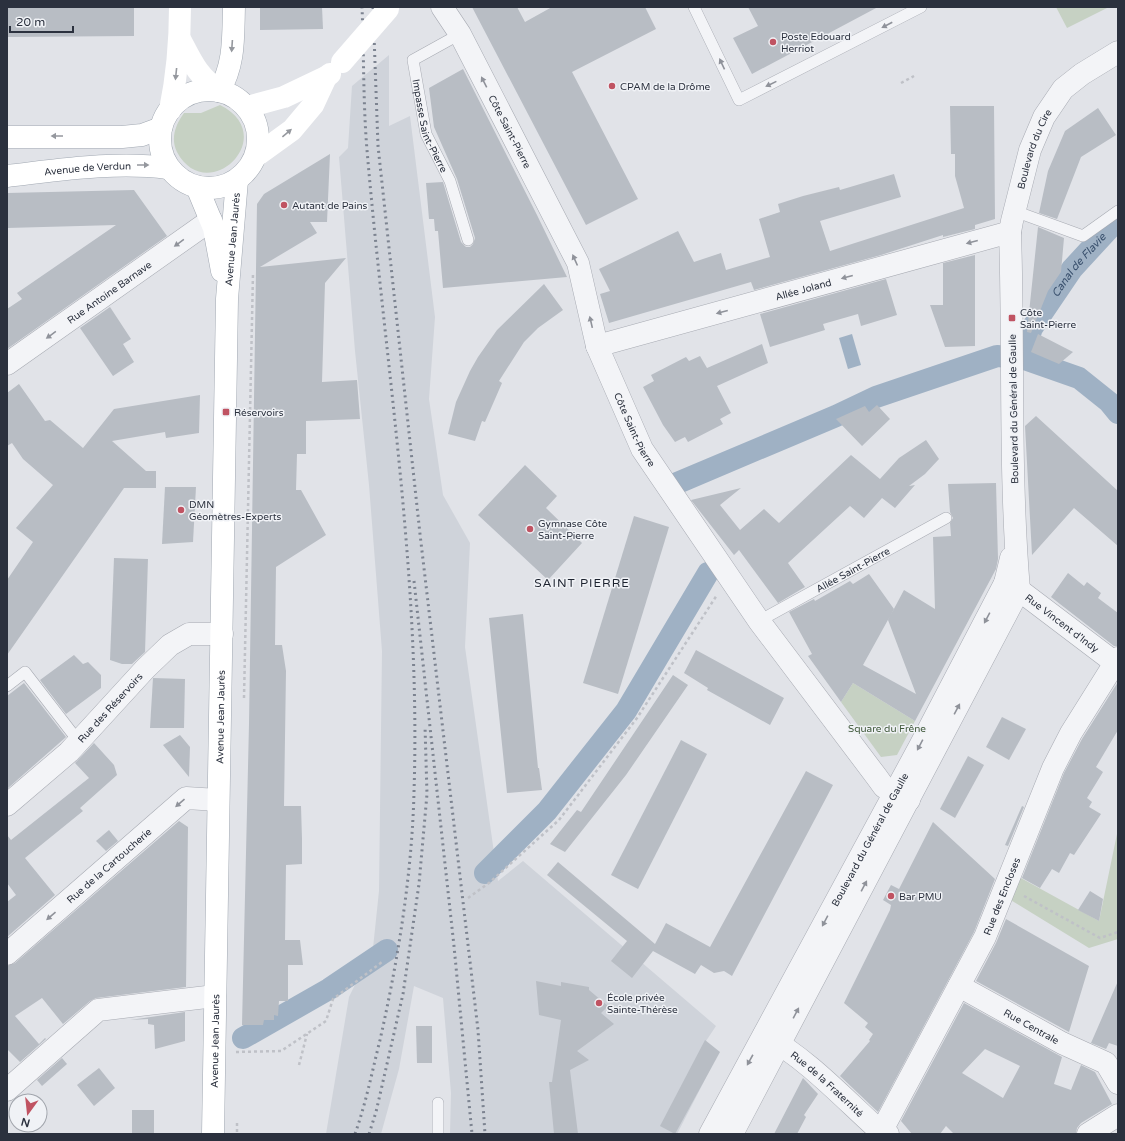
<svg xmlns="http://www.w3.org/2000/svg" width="1125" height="1141" font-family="'Varela Round',sans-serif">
	<rect width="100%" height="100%" fill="#e1e3e8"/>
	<polygon fill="#cfd3da" points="389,55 389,126 410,116 435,317 429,399 443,495 470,543 465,647 498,881 523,861 716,1026 706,1041 712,1066 677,1134 450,1134 451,1093 443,998 414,986 399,1069 381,1134 326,1134 349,997 373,948 379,891 382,651 369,485 355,351 339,157 348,148 352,86"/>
	<g fill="#c6d1c3">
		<polygon points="1056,7 1109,7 1067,28"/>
		<path d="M220 105C282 136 207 208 177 152 170 138 176 124 184 113H201Z"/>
		<polygon points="853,683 915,721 897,755 881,757 841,702"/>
		<polygon points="1118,829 1118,939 1089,948 1009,899 1019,877 1099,921"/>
	</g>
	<polygon fill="#9fb1c4" points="852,334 861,365 848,369 839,338"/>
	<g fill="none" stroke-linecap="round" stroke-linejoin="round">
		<g stroke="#9fb1c4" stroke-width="22">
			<path id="s1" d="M1022 358 1032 328 1072 269 1118 219"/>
			<polyline points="675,484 836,416 876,397 997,356 1022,358 1079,378 1109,402 1118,413"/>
			<polyline points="485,873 547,811 626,711 708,573"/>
			<polyline points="243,1038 329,989 387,950"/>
		</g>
	</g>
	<g fill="#b8bdc4" fill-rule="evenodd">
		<polygon points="7,7 134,7 134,36 7,37"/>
		<polygon points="260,7 322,7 323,29 260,30"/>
		<polygon points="472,7 517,7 525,22 552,7 645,7 656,29 572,72 638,199 586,225"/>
		<polygon points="748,7 878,7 752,74 733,38 758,26"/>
		<polygon points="463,69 537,215 567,277 443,288 438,231 435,231 434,219 429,219 426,183 443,182 461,242 466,247 470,247 473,244 475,238 457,179 434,127 429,88"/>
		<polygon points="950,106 994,106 995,219 975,225 975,229 943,237 943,235 881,255 754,290 751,282 609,323 600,294 610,291 599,269 678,231 694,262 721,253 726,270 770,257 759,219 780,212 778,204 803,196 839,187 840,190 894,174 901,197 820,221 830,251 964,208 955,176 955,154 951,154"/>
		<polygon points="1098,108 1116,135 1081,157 1057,219 1039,213 1048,171 1065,131"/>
		<polygon points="330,154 327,222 310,222 317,233 260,267 346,258 325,283 322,382 357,380 360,419 306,421 306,454 297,454 296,490 301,490 326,535 276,567 275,645 282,645 286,671 284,806 301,806 302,839 302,864 286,865 285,940 300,940 303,965 288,965 288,1001 279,1001 278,1016 274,1015 274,1020 264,1020 263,1025 242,1025 249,724 257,204 264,194"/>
		<polygon points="134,190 167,236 7,349 7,309 22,299 17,293 116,225 7,228 7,193"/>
		<polygon points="1038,227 1064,238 1061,272 1048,291 1031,333 1027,332"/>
		<polygon points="975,255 975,346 945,347 930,305 943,305 943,263"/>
		<polygon points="886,279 897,315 861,326 858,314 823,324 825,330 770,347 760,314"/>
		<polygon points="544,284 563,310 538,328 524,342 499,381 502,383 485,422 482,421 475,441 448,434 456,402 470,371 478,357 497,330"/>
		<polygon points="110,307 131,339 123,344 134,362 113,376 80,328"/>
		<polygon points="1038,334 1073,352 1059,364 1031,352"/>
		<polygon points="762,344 768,363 717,386 731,413 720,419 723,424 688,442 685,437 675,442 663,425 643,387 654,381 651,375 686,357 689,361 700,356 707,368"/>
		<polygon points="19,384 45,421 50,420 83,448 114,409 200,395 199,433 166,438 165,432 112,441 146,471 156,471 156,488 124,488 7,655 7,580 33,542 16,528 53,485 23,459 12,443 7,446 7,393"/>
		<polygon points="877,405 890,419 862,446 836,419 865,406 869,412"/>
		<polygon points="1036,416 1118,491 1118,546 1074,508 1032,555 1025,426"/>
		<polygon points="926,440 939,459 925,474 909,486 915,485 895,508 882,498 864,518 850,506 788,563 805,587 778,603 739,550 734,555 691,500 741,488 720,505 740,530 764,509 779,523 851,455 880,479 899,458"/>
		<polygon points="525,465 557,496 546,508 582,543 548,580 478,515"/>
		<polygon points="996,483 998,559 996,569 915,721 853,683 841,702 808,656 812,654 789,612 814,599 815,601 850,581 853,584 869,574 894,609 863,665 916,694 888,620 904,590 935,609 933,537 951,536 950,523 953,518 950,512 948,484"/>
		<polygon points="165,487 196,487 193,542 162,544"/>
		<polygon points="634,516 669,527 618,694 583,683"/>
		<polygon points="114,558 148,559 145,652 132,664 122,664 110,660"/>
		<polygon points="1068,573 1084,586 1087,582 1101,593 1098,598 1118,613 1118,646 1114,646 1051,597"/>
		<polygon points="523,614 538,768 539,768 542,790 507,793 489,618"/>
		<polygon points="696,650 784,698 770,725 707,690 708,688 684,673"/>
		<polygon points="74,655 83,664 88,662 101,675 101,688 66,714 40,680"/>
		<polygon points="673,675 688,685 626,775 565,852 550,844 577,810 581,812"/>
		<polygon points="153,678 185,679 184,728 150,728"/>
		<polygon points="1118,682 1118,730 1096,767 1103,772 1087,798 1092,802 1089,807 1101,814 1074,855 1070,853 1059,873 1052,869 1040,888 1022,878 1064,773 1082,739"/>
		<polygon points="24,683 66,737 7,789 7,696"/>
		<polygon points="1002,717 1026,729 1009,760 986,747"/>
		<polygon points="180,735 190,747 189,777 163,745"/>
		<polygon points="681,740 707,754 638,889 611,875"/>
		<polygon points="94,743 114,765 117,775 80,808 83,811 25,858 55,895 7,937 7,902 16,895 7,883 7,835 11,840 89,778 75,763"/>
		<polygon points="968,756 984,765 955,818 940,809"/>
		<polygon points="806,771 833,785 732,976 724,971 714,973 701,965 695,974 653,951 632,978 611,961 627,941 547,875 558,862 655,944 666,923 710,947"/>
		<polygon points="1022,806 1024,807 1008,846 1005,845"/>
		<polygon points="179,821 188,827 186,987 96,998 90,1001 63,1024 42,998 15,1016 39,1044 45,1038 46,1039 20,1062 7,1049 7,966 15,963"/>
		<polygon points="933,822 995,879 974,932 878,1112 840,1076 870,1041 869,1040 873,1034 865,1027 868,1023 844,1003 890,910 891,905 883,900 891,885 899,889"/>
		<polygon points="109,830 118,841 106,851 96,841"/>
		<polygon points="1090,891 1103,899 1099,921 1078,910"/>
		<polygon points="1006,919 1089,966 1069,1032 976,981 996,943"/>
		<polygon points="536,981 561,986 561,982 589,987 589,990 608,1006 601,1013 614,1024 577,1051 589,1060 570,1070 578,1134 554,1134 549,1082 552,1082 561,1020 539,1015"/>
		<polygon points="1118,981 1118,1046 1109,1043 1106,1049 1091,1043"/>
		<path d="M964 1003 1062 1057 1054 1084 1071 1090 1081 1065 1095 1072 1112 1104 1081 1123 1077 1128 1076 1134H954L946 1126 940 1134H912L901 1121ZM985 1049 1020 1066 1003 1098 962 1073Z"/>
		<polygon points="185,1012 185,1041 155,1049 154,1025 148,1024 148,1019 130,1020"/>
		<polygon points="416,1026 432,1026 432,1063 417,1063"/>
		<polygon points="705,1040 720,1052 675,1134 660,1126"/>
		<polygon points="62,1058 67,1064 42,1086 37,1080"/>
		<polygon points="99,1068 115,1088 94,1106 77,1085"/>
		<polygon points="803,1078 818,1094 804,1115 806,1117 797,1134 774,1134"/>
		<rect x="132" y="1110" width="22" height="24"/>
	</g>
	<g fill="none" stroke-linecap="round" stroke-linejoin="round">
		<defs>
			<g id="service">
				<polyline points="694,7 739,100 921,7"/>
				<path id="s2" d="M460 34 413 60 426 134 450 181 468 240"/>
				<polyline points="1014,211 1083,236 1118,211"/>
				<path id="s3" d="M759 621 946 518"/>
				<polyline points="7,686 25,672 79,742"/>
				<polyline points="438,1134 438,1103"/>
			</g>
			<g id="minor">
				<path id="s4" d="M442 7 460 34 578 263 597 346 642 449 759 621 876 776 884 787 909 800"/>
				<path id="s5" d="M597 346 1010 232"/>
				<path id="s6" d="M7 364 211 220"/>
				<path id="s7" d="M1005 583 1019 590 1118 665"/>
				<path id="s8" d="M7 805 69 752 145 669 170 645 189 634H222"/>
				<path id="s9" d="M7 954 186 798 218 800"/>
				<path id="s10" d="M959 986 1062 1043 1106 1063 1118 1083"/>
				<path id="s11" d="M764 1035C808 1059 844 1099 881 1132L888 1134"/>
				<polyline points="7,1090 98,1010 215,996"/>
				<path id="s12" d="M881 1132 985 937 1053 768 1071 733 1118 658"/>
				<polyline points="1088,1134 1118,1115"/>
			</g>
			<g id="tertiary">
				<path id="s13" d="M710 1134 920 746 1005 583 1011 558"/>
				<path id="s14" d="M732 1134 1019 590C1009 471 1014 351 1010 232L1012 221 1030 150 1044 117 1063 89 1082 74 1118 52"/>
			</g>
			<g id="primary">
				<circle cx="209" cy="139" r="49"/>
				<path d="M219 91C235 64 233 37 234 7"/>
				<polyline points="7,137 122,137 142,135 161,128"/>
				<path id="s15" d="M7 176C60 170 115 161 168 168"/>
				<polyline points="197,187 214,228 222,271"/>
				<path id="s16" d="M213 1134 227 299 237 180"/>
			</g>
		</defs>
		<use href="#service" stroke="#a7aab2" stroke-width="12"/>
		<use href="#minor" stroke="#a7aab2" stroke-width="23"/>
		<use href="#tertiary" stroke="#a7aab2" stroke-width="23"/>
		<use href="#primary" stroke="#a1a8b2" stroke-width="23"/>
		<g stroke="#bfc1c7" stroke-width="2.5" stroke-dasharray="3 3" stroke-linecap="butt">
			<polyline points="901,83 914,76"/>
			<polyline points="244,698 253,273"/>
			<polyline points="1024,896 1100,938 1118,932"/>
			<polyline points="468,898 489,883 559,820 637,718 717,595"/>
			<polyline points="236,1052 281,1051 326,1021 333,999 382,962"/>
			<polyline points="299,1065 307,1034"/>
			<polyline points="237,1123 237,1134"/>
		</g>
		<use href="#service" stroke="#f3f4f7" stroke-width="11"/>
		<use href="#minor" stroke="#f3f4f7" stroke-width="22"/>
		<use href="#tertiary" stroke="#f3f4f7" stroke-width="22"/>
		<g stroke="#fff" stroke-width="22">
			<path d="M180 39C192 62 197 75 219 91"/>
			<polyline points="247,107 284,97 326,77 330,74"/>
			<path d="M170 110C177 76 180 42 180 7"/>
			<polyline points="256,156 292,130 313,105 326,77"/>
		</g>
		<use href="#primary" stroke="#fff" stroke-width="22"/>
		<g stroke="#7c8390" stroke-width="3" stroke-dasharray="2 4" stroke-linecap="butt">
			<polyline points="373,7 378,146 420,534 478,1030 485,1134"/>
			<polyline points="414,581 454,946 472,1134"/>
			<path d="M355 1134C366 1103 372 1072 380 1040 398 960 412 874 414 792 421 577 385 363 367 150 363 102 364 54 362 7"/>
			<polyline points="369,1134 376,1112 403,994 419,884 427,794 425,726"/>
		</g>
		<polyline stroke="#fff" stroke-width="22" points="342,62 388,9"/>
	</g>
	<defs><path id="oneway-solid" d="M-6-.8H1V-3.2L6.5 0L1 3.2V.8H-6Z"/></defs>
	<g fill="#8f929a">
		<use href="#oneway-solid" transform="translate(887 25) rotate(152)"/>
		<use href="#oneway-solid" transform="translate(722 64) rotate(-115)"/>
		<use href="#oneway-solid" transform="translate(484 82) rotate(-117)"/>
		<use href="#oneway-solid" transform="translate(771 84) rotate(154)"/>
		<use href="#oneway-solid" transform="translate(972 242) rotate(165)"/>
		<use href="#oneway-solid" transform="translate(179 243) rotate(144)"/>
		<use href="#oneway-solid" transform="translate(575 260) rotate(-114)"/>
		<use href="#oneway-solid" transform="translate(847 277) rotate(165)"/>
		<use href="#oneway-solid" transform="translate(722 312) rotate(165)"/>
		<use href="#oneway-solid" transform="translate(591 322) rotate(-103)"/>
		<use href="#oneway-solid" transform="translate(51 335) rotate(144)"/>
		<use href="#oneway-solid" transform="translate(987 618) rotate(118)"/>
		<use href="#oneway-solid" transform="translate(957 709) rotate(-62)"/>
		<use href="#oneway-solid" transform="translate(920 745) rotate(118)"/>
		<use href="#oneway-solid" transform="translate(180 803) rotate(139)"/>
		<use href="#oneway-solid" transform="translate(864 886) rotate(-62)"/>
		<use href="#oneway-solid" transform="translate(51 916) rotate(139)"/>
		<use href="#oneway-solid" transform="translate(825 921) rotate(118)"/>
		<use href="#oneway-solid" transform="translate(796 1013) rotate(-62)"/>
		<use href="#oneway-solid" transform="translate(750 1060) rotate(119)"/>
	</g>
	<g fill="#95989e">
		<use href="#oneway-solid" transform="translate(232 46) rotate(94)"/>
		<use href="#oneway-solid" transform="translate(176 74) rotate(96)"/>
		<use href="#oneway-solid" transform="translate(287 133) rotate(-40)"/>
		<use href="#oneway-solid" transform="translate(57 136) rotate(180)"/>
		<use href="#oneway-solid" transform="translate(143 165)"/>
	</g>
	<g fill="#c05362" stroke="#f0f2f6" stroke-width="1.5">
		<circle cx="773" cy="42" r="4"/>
		<circle cx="612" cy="86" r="4"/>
		<circle cx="284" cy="205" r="4"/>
		<rect x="1008" y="314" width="8" height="8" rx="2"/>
		<rect x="222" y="408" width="8" height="8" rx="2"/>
		<circle cx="181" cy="510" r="4"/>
		<circle cx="530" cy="529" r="4"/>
		<circle cx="891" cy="896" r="4"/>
		<circle cx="599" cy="1003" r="4"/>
	</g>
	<g text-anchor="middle" stroke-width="3" stroke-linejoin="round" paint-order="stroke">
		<g font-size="10" fill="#2b313e" stroke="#f0f2f6" text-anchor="start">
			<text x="781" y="40">Poste Edouard<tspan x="781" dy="12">Herriot</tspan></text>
			<text x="620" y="90">CPAM de la Drôme</text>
			<text x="292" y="209">Autant de Pains</text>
			<text x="1020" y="316">Côte<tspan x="1020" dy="12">Saint-Pierre</tspan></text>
			<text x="234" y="416">Réservoirs</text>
			<text x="189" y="508">DMN<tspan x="189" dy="12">Géomètres-Experts</tspan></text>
			<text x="538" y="527">Gymnase Côte<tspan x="538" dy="12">Saint-Pierre</tspan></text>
			<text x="899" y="900">Bar PMU</text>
			<text x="607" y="1001">École privée<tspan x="607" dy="12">Sainte-Thérèse</tspan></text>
		</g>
		<g font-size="10" fill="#2b313e" stroke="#f0f2f6">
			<text dy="4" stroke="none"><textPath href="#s2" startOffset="122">Impasse Saint-Pierre</textPath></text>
			<text dy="4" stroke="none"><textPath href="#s4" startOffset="142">Côte Saint-Pierre</textPath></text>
			<text dy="4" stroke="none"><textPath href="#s14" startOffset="1060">Boulevard du Cire</textPath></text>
			<text dy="4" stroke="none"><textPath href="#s15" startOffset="81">Avenue de Verdun</textPath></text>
			<text dy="4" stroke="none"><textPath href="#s16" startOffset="895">Avenue Jean Jaurès</textPath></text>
			<text dy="4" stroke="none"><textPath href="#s5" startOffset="214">Allée Joland</textPath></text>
			<text dy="4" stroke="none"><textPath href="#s6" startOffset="125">Rue Antoine Barnave</textPath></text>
			<text transform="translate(1013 409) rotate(-91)" y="4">Boulevard du Général de Gaulle</text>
			<text dy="4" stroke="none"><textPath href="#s4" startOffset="467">Côte Saint-Pierre</textPath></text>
			<text dy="4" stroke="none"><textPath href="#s3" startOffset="107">Allée Saint-Pierre</textPath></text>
			<text dy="4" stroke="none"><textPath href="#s7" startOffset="70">Rue Vincent d'Indy</textPath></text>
			<text dy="4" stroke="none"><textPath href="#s8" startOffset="142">Rue des Réservoirs</textPath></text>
			<text dy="4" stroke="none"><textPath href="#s16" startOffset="417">Avenue Jean Jaurès</textPath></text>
			<text dy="4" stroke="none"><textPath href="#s13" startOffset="335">Boulevard du Général de Gaulle</textPath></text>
			<text dy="4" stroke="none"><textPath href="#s9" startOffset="135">Rue de la Cartoucherie</textPath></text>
			<text dy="4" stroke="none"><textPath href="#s12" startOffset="265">Rue des Encloses</textPath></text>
			<text dy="4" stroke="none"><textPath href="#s10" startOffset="83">Rue Centrale</textPath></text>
			<text dy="4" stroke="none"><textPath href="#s16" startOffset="93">Avenue Jean Jaurès</textPath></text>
			<text dy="4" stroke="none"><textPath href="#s11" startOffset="80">Rue de la Fraternité</textPath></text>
		</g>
		<g font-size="10" fill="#3f583a" stroke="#f0f2f6">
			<text x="887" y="732">Square du Frêne</text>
		</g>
		<g font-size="11" font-style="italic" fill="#39506d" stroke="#f0f2f6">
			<text dy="4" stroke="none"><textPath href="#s1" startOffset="110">Canal de Flavie</textPath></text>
		</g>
		<g font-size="12" letter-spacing="1" fill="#1d232f" stroke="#f0f2f6">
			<text x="582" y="587">SAINT PIERRE</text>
		</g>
	</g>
	<rect width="1125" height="1141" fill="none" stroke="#2b313e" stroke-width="16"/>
	<g transform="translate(28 1113) rotate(195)"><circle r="19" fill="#f0f2f6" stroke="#a1a5ac"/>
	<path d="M0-3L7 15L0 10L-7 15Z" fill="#c05362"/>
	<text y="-6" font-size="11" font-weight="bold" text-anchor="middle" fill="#2b313e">N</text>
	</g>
	<path d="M10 26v6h63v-6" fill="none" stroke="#2b313e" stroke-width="2"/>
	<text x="16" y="26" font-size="12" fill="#2b313e" stroke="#f0f2f6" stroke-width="3" paint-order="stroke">20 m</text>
</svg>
